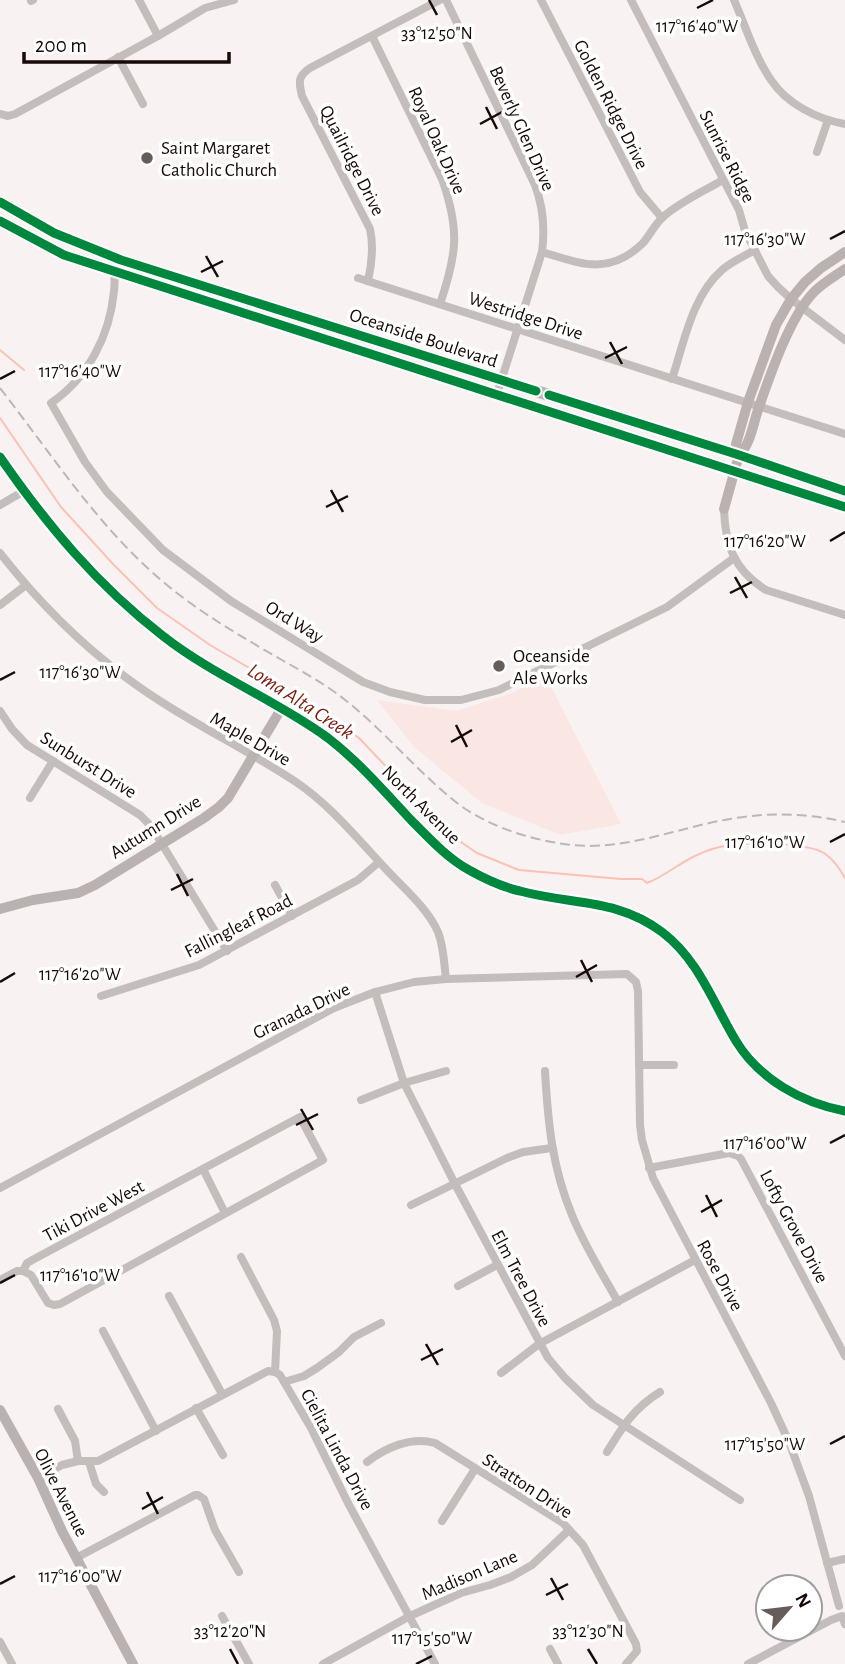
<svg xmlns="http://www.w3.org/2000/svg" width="845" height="1664" font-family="'Alegreya Sans',sans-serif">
	<rect width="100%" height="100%" fill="#f8f3f2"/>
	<polygon fill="#fae7e3" points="545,675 621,824 560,835 482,803 414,747 377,700 456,711 512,693"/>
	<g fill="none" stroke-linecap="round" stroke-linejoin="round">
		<g stroke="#fcc0b4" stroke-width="2">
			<polyline points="0,350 24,370"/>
			<path d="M0 418 61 507 113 564 157 608 210 645 311 704 359 738 452 836 477 853 519 870 621 879H642L647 883C665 876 678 864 695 856 705 851 720 846 732 845 752 842 807 843 824 853 834 860 839 868 845 878"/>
		</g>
		<g stroke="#c3bdbc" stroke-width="8">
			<polyline points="139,0 158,36"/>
			<path d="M446 0 535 185C543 206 545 229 542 252L497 394"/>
			<polyline points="541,0 640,192 662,218"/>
			<polyline points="631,0 739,210 745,231 768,276 778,287 791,299 845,340"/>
			<path d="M734 0C745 25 755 57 771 80 787 104 817 119 845 124"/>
			<polyline points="31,1 33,0"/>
			<path d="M372 36 442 179C460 230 457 254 440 304"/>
			<polyline points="118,57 143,104"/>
			<polyline points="0,114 8,116 15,114 158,36 205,8 234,0"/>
			<polyline points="817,152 828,120"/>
			<path d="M542 252C582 264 609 276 643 243 650 235 655 224 663 217 680 202 704 191 723 180"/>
			<path d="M115 269C114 276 115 284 114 291 110 335 88 378 51 403L85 462 107 492 163 550 231 601 363 682 390 692 425 700H461L499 690 667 607 734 558"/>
			<polyline points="358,278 845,434"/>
			<path d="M368 281C372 263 374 247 370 229L302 96C299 82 297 77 310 68L440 0"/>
			<path d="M672 379C684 343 692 296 722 270 731 262 744 256 755 250"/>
			<polyline points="0,505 24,491"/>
			<path d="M724 509C725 545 734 570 766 590L845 615"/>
			<path d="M0 553C36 599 77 641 124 676 178 717 240 745 296 782 330 805 356 837 384 867 402 887 427 907 438 932 444 947 444 964 446 979"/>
			<polyline points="0,605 26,585"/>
			<polyline points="0,711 12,729 27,745 140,815 151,826 227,951"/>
			<polyline points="30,798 53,761"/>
			<polyline points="275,885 292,916"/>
			<polyline points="375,992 404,1083 455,1184 548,1358 565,1378 593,1405 740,1500"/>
			<polyline points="101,996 199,965 358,880 379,862"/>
			<polyline points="639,1065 674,1065"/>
			<path d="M545 1071C548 1123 552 1167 572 1215 584 1245 602 1273 618 1302"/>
			<polyline points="361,1100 404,1083 446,1071"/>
			<polyline points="649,1168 729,1153 738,1156 741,1159 845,1356"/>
			<polyline points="203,1169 225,1213"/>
			<polyline points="0,1188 334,1008 375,992 414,982 446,979 627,974 636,982 638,991 640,1125 642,1140 653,1178 771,1403 789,1442 809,1496 839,1606"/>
			<polyline points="411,1205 507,1158 523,1152 552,1148"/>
			<polyline points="241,1257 274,1320 277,1331 275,1372"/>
			<polyline points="0,1280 17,1271 23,1271 27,1263 36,1258 300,1117 323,1160 60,1304 54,1305 48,1303 31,1275 23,1271"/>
			<polyline points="458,1286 497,1265"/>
			<polyline points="169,1296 222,1394"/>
			<polyline points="103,1331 156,1431"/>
			<polyline points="501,1373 539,1344 695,1260"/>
			<polyline points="284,1382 304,1376 317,1368 339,1352 354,1337 381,1323"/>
			<polyline points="196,1408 223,1455"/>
			<polyline points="58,1409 75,1441 78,1461"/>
			<path d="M607 1452C623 1426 634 1408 660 1392"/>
			<polyline points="89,1462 96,1484 104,1492"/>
			<path d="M367 1462C385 1448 411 1436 435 1443L563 1523 583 1545 636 1644 637 1651 626 1664"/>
			<polyline points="38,1478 62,1465 78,1461 98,1461 268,1371 275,1372 280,1375 311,1428 348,1503 435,1664"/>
			<polyline points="442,1521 475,1469"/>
			<polyline points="76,1558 195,1495 198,1495 204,1499 215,1530 239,1572"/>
			<polyline points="827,1563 845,1559"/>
			<polyline points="222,1616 249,1664"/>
			<polyline points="0,1642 12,1664"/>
			<polyline points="550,1649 558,1664"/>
			<polyline points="323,1664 410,1616 461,1593 490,1585 511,1577 532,1565 569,1530"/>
			<polyline points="748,1664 831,1620 842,1616 845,1624"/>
		</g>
		<g stroke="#b9b2b1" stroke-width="10">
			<polyline points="739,455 736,444 748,402 776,325 791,299 805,282 821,268 845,252"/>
			<path d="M0 457C47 525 97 585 163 636 214 676 276 700 328 738 359 762 384 791 411 820 429 838 446 857 469 870 485 879 502 887 520 891 571 905 617 898 662 932 699 960 713 1003 736 1041 759 1079 802 1103 845 1111"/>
			<path d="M724 509 739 455C751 444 753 423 759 407 770 375 791 314 815 291 823 283 835 276 845 269"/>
			<polyline points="0,909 33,900 78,893 95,885 204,818 219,807 228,798 281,709"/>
			<polyline points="0,1410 38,1478 62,1531 133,1664"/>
		</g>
		<g stroke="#bcb6b4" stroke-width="12">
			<polyline points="0,202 54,233 121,260 739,455 845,491"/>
			<polyline points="0,221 64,255 845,507"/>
		</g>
		<path stroke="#bcb7b6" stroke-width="2" stroke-dasharray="10 5" stroke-linecap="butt" d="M0 388C53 456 100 530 167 585 202 614 242 637 282 660 303 672 325 684 344 699 386 732 419 774 461 806 491 827 529 839 564 844 621 853 675 828 730 819 769 812 806 813 845 822"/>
		<defs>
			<g id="cycleway">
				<polyline points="0,202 54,233 121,260 536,391"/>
				<polyline points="0,221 64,255 845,507"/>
				<polyline points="549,395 739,455 845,491"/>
				<path d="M0 457C47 525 97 585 163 636 214 676 276 700 328 738 359 762 384 791 411 820 429 838 446 857 469 870 485 879 502 887 520 891 571 905 617 898 662 932 699 960 713 1003 736 1041 759 1079 802 1103 845 1111"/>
			</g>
		</defs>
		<use href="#cycleway" stroke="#fff" stroke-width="13"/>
		<use href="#cycleway" stroke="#00873e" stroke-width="9"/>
	</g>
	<path fill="none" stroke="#170a08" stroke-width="2.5" d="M429 0 437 15M697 8 713 0M486 107 497 129M480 124 502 112M830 239 845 231M206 256 218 277M201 272 223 261M610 342 622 364M605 358 627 347M0 379 15 371M331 490 343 512M326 507 348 496M830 541 845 532M735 577 747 598M730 593 752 582M0 680 15 672M456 725 467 747M451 742 472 730M830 842 845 834M177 874 188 896M171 890 193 879M581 960 592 982M576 977 597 965M0 982 15 973M301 1109 313 1130M296 1125 318 1114M830 1143 845 1135M706 1195 717 1217M701 1212 722 1200M0 1283 15 1275M426 1344 438 1365M421 1360 443 1349M830 1444 845 1436M147 1492 158 1514M142 1509 163 1497M551 1578 563 1600M0 1584 15 1576M546 1595 568 1584M230 1649 238 1664M588 1649 597 1664M416 1664 432 1656"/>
	<g fill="#665c5a" stroke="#fff" stroke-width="2.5">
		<circle cx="147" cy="158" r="7"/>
		<circle cx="499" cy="666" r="7"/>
	</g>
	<g text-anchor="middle" stroke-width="7" stroke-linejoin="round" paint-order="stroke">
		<g font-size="19" fill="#170a08" stroke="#fff">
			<text transform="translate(612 104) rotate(63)" y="7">Golden Ridge Drive</text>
			<text transform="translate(523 128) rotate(66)" y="7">Beverly Glen Drive</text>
			<text transform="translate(438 140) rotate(66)" y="7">Royal Oak Drive</text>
			<text transform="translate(728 156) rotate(63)" y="7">Sunrise Ridge</text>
			<text transform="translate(353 160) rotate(63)" y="7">Quailridge Drive</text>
			<text transform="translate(526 315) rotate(18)" y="7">Westridge Drive</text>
			<text transform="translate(424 337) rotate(18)" y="7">Oceanside Boulevard</text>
			<text transform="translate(295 621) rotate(31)" y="7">Ord Way</text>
			<text transform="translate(251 738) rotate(30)" y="7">Maple Drive</text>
			<text transform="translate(89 764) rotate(32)" y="7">Sunburst Drive</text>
			<text transform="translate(422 804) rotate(45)" y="7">North Avenue</text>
			<text transform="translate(155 826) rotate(-32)" y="7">Autumn Drive</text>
			<text transform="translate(238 925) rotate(-27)" y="7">Fallingleaf Road</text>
			<text transform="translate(301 1010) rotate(-26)" y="7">Granada Drive</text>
			<text transform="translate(93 1210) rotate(-28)" y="7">Tiki Drive West</text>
			<text transform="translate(795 1226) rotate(62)" y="7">Lofty Grove Drive</text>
			<text transform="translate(721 1275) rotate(62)" y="7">Rose Drive</text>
			<text transform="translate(522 1278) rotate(62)" y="7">Elm Tree Drive</text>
			<text transform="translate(338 1449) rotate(62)" y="7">Cielita Linda Drive</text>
			<text transform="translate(528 1485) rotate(33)" y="7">Stratton Drive</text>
			<text transform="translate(62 1492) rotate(63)" y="7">Olive Avenue</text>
			<text transform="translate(469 1574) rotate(-23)" y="7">Madison Lane</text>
		</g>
		<g font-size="19" fill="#170a08" stroke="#fff" text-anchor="start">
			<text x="161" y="154">Saint Margaret<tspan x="161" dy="22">Catholic Church</tspan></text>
			<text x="513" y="662">Oceanside<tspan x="513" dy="22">Ale Works</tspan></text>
		</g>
		<g font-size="21" font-style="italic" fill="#7b1d0d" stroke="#fff">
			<text transform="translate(301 701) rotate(33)" y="7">Loma Alta Creek</text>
		</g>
	</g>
	<g font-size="18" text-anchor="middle" fill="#170a08" stroke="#fff" stroke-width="7" stroke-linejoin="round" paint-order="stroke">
		<text x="697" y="32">117°16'40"W</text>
		<text x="437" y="39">33°12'50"N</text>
		<text x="765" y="245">117°16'30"W</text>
		<text x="80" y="377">117°16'40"W</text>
		<text x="765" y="547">117°16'20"W</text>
		<text x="80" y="678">117°16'30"W</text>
		<text x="765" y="848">117°16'10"W</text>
		<text x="80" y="980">117°16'20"W</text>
		<text x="765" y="1149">117°16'00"W</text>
		<text x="80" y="1281">117°16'10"W</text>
		<text x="765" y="1450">117°15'50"W</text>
		<text x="80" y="1582">117°16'00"W</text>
		<text x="230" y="1637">33°12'20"N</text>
		<text x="588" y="1637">33°12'30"N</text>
		<text x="432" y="1644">117°15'50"W</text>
	</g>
	<g transform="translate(789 1608) rotate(62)"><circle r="33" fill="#ffffff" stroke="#a29d9c" stroke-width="2"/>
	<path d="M0-5L12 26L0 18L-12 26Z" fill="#665c5a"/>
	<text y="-10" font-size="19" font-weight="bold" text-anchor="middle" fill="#170a08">N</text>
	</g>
	<path d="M24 52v10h205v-10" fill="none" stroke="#170a08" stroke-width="3.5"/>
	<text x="35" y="52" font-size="21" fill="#170a08" stroke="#ffffff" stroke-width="5" paint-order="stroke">200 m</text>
</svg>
